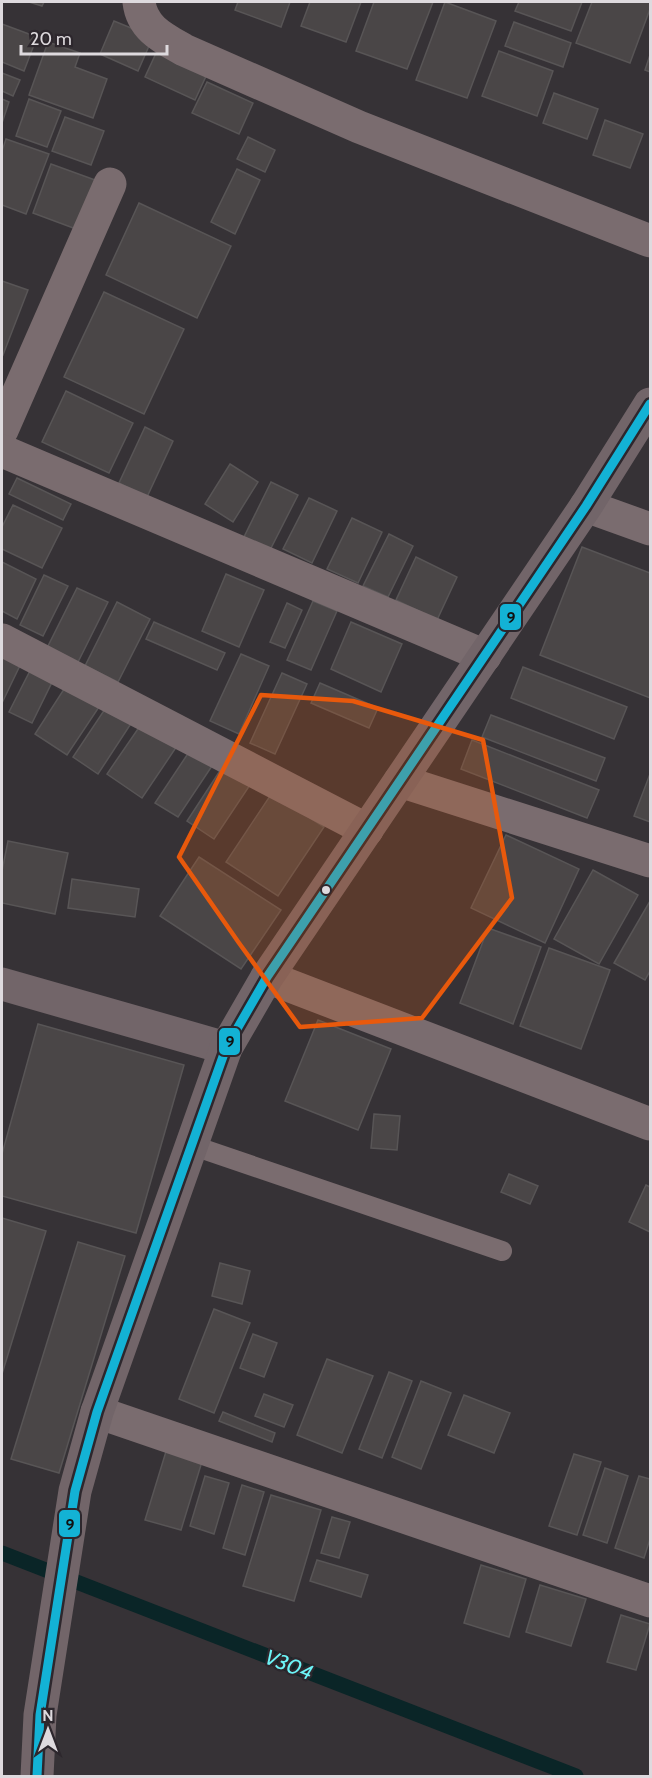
<svg xmlns="http://www.w3.org/2000/svg" width="652" height="1778" font-family="Cabin,sans-serif">
	<rect width="100%" height="100%" fill="#363236"/>
	<g fill="none" stroke-linecap="round" stroke-linejoin="round">
		<polyline stroke="#0a2527" stroke-width="15" points="2,1553 576,1776"/>
	</g>
	<g fill="#4a4647" stroke="#585556" stroke-width="1.5">
		<polygon points="29,2 44,2 42,6"/>
		<polygon points="238,2 290,2 281,27 235,10"/>
		<polygon points="310,2 361,2 346,42 301,26"/>
		<polygon points="374,2 433,2 407,69 356,51"/>
		<polygon points="445,2 496,21 467,98 416,80"/>
		<polygon points="519,2 582,2 571,31 515,11"/>
		<polygon points="592,2 650,2 650,9 630,63 576,43"/>
		<polygon points="114,21 153,37 138,71 100,54"/>
		<polygon points="514,22 571,43 563,67 505,46"/>
		<polygon points="2,24 37,37 24,71 2,62"/>
		<polygon points="48,42 80,53 75,67 107,79 93,118 29,95"/>
		<polygon points="157,51 207,74 195,100 145,77"/>
		<polygon points="499,51 553,71 537,116 482,96"/>
		<polygon points="650,55 650,72 645,70"/>
		<polygon points="2,73 20,80 13,96 2,91"/>
		<polygon points="207,82 253,103 239,134 192,113"/>
		<polygon points="554,93 598,109 587,139 543,123"/>
		<polygon points="2,99 9,102 2,123"/>
		<polygon points="29,99 61,111 47,147 16,136"/>
		<polygon points="65,117 104,131 91,165 52,151"/>
		<polygon points="605,120 643,134 630,168 593,155"/>
		<polygon points="248,137 275,150 265,172 237,159"/>
		<polygon points="6,139 49,154 26,214 2,205 2,151"/>
		<polygon points="51,164 95,180 76,229 33,213"/>
		<polygon points="237,169 260,180 235,234 211,222"/>
		<polygon points="139,203 231,246 197,318 106,275"/>
		<polygon points="2,281 28,290 3,355 2,354"/>
		<polygon points="104,292 184,329 144,414 64,377"/>
		<polygon points="66,391 133,423 109,473 42,442"/>
		<polygon points="145,427 173,441 147,497 119,483"/>
		<polygon points="230,464 258,482 233,522 205,504"/>
		<polygon points="17,478 71,504 63,520 9,494"/>
		<polygon points="271,482 298,495 268,554 242,541"/>
		<polygon points="309,498 337,511 312,563 283,549"/>
		<polygon points="13,505 62,528 42,568 2,549 2,527"/>
		<polygon points="352,518 382,532 358,583 327,569"/>
		<polygon points="389,534 413,546 388,597 363,586"/>
		<polygon points="582,547 650,573 650,698 540,655"/>
		<polygon points="416,557 457,577 437,620 396,600"/>
		<polygon points="2,562 36,579 17,619 2,611"/>
		<polygon points="226,574 264,590 239,647 202,631"/>
		<polygon points="44,575 68,586 43,636 20,625"/>
		<polygon points="77,588 108,602 76,666 45,652"/>
		<polygon points="313,601 337,611 311,670 287,660"/>
		<polygon points="117,602 150,619 118,682 85,666"/>
		<polygon points="287,603 302,610 285,648 270,642"/>
		<polygon points="154,622 225,653 217,670 146,639"/>
		<polygon points="351,622 402,644 381,692 331,669"/>
		<polygon points="2,644 25,655 2,703"/>
		<polygon points="241,654 269,666 239,734 210,721"/>
		<polygon points="36,659 58,670 32,723 9,712"/>
		<polygon points="523,667 627,707 614,739 511,698"/>
		<polygon points="282,673 307,684 275,754 250,743"/>
		<polygon points="320,683 378,708 369,728 311,703"/>
		<polygon points="66,686 99,707 67,755 35,734"/>
		<polygon points="109,703 134,719 98,774 73,757"/>
		<polygon points="491,715 605,758 596,781 482,737"/>
		<polygon points="142,723 177,746 142,798 107,774"/>
		<polygon points="472,740 599,790 587,818 461,769"/>
		<polygon points="189,752 212,766 178,817 155,803"/>
		<polygon points="225,763 252,782 214,839 187,821"/>
		<polygon points="650,774 650,822 634,816"/>
		<polygon points="272,793 324,827 278,896 226,862"/>
		<polygon points="506,835 579,869 545,943 471,908"/>
		<polygon points="8,841 68,853 55,914 2,903 2,871"/>
		<polygon points="199,857 281,910 241,969 160,916"/>
		<polygon points="593,870 638,895 599,964 554,939"/>
		<polygon points="72,879 139,889 135,917 68,908"/>
		<polygon points="650,901 650,971 645,980 614,963"/>
		<polygon points="488,928 541,947 513,1024 460,1003"/>
		<polygon points="549,948 610,970 581,1049 520,1026"/>
		<polygon points="318,1020 391,1049 358,1130 285,1101"/>
		<polygon points="38,1024 184,1065 136,1233 2,1196 2,1154"/>
		<polygon points="374,1114 400,1116 397,1150 371,1148"/>
		<polygon points="509,1174 538,1186 530,1204 501,1192"/>
		<polygon points="646,1185 650,1187 650,1232 629,1222"/>
		<polygon points="2,1218 46,1231 2,1374"/>
		<polygon points="78,1242 125,1256 59,1473 11,1459"/>
		<polygon points="220,1263 250,1271 242,1304 212,1296"/>
		<polygon points="214,1309 250,1323 214,1413 179,1399"/>
		<polygon points="253,1334 277,1343 264,1377 240,1368"/>
		<polygon points="327,1359 373,1376 342,1453 297,1435"/>
		<polygon points="389,1372 412,1381 382,1458 359,1449"/>
		<polygon points="421,1381 451,1393 421,1469 392,1457"/>
		<polygon points="264,1394 293,1405 284,1427 255,1416"/>
		<polygon points="464,1395 510,1413 494,1453 448,1435"/>
		<polygon points="223,1412 275,1433 272,1442 219,1421"/>
		<polygon points="168,1445 204,1455 181,1530 145,1520"/>
		<polygon points="574,1454 601,1462 577,1535 549,1526"/>
		<polygon points="605,1468 628,1476 607,1543 583,1535"/>
		<polygon points="205,1476 229,1483 214,1534 190,1526"/>
		<polygon points="639,1476 650,1479 650,1539 644,1558 615,1548"/>
		<polygon points="242,1485 264,1492 245,1555 223,1548"/>
		<polygon points="271,1495 321,1510 294,1601 243,1586"/>
		<polygon points="332,1517 350,1522 339,1558 321,1553"/>
		<polygon points="317,1560 368,1575 361,1597 310,1581"/>
		<polygon points="481,1565 526,1579 509,1637 464,1623"/>
		<polygon points="540,1585 586,1599 571,1646 526,1632"/>
		<polygon points="621,1615 650,1624 636,1670 607,1662"/>
	</g>
	<g fill="none" stroke-linecap="round" stroke-linejoin="round">
		<polyline stroke="#7a6c6f" stroke-width="20" points="191,1145 502,1251"/>
		<g stroke="#7a6c6f" stroke-width="33">
			<path d="M139 2C142 28 163 38 184 50L359 127 650 241"/>
			<polyline points="2,430 110,184"/>
			<polyline points="2,451 485,656"/>
			<polyline points="586,506 650,529"/>
			<polyline points="2,640 367,830"/>
			<polyline points="400,781 650,861"/>
			<polyline points="267,977 650,1124"/>
			<polyline points="97,1412 650,1601"/>
		</g>
		<g stroke="#726569" stroke-width="33">
			<polyline points="2,984 226,1048"/>
			<polyline points="37,1776 40,1715 75,1491 97,1412 226,1048 267,977 586,506 650,404"/>
		</g>
		<defs>
			<polyline id="bus-1" points="37,1776 40,1715 75,1491 97,1412 226,1048 267,977 586,506 650,404"/>
		</defs>
		<use href="#bus-1" stroke="#2d272d" stroke-width="14"/>
		<use href="#bus-1" stroke="#13b2d5" stroke-width="9"/>
	</g>
	<path fill="#e8590c" fill-opacity="0.2" stroke="#e8590c" stroke-width="4.5" stroke-linejoin="round" d="M261 695 353 701 483 740 512 898 422 1018 300 1027 239 943 179 857Z"/>
	<circle fill="#dedade" stroke="#2d272d" stroke-width="2" cx="326" cy="890" r="5"/>
	<g text-anchor="middle" stroke-width="4.5" stroke-linejoin="round" paint-order="stroke">
		<g font-size="21" font-style="italic" fill="#6df5f8" stroke="#2d272d">
			<text transform="translate(289 1665) rotate(21)" y="7">V304</text>
		</g>
	</g>
	<g stroke="#2d272d" stroke-width="2">
		<rect x="499" y="603" width="23" height="28" rx="6" fill="#13b2d5"/>
		<rect x="218" y="1027" width="23" height="29" rx="6" fill="#13b2d5"/>
		<rect x="58" y="1509" width="23" height="29" rx="6" fill="#13b2d5"/>
	</g>
	<g font-size="16" text-anchor="middle" font-weight="bold" fill="#111">
		<text x="511" y="623">9</text>
		<text x="230" y="1047">9</text>
		<text x="70" y="1530">9</text>
	</g>
	<rect width="652" height="1778" fill="none" stroke="#dedade" stroke-width="6"/>
	<g transform="translate(48 1730)" stroke="#2d272d" stroke-width="4.5" paint-order="stroke">
	<path d="M0-4.5L10 22L0 15L-10 22Z" fill="#dedade"/>
	<text y="-9" font-size="16" font-weight="bold" text-anchor="middle" fill="#dedade">N</text>
	</g>
	<path d="M21 45v9h146v-9" fill="none" stroke="#dedade" stroke-width="3"/>
	<text x="30" y="45" font-size="18" fill="#dedade" stroke="#2d272d" stroke-width="4.5" paint-order="stroke">20 m</text>
</svg>
